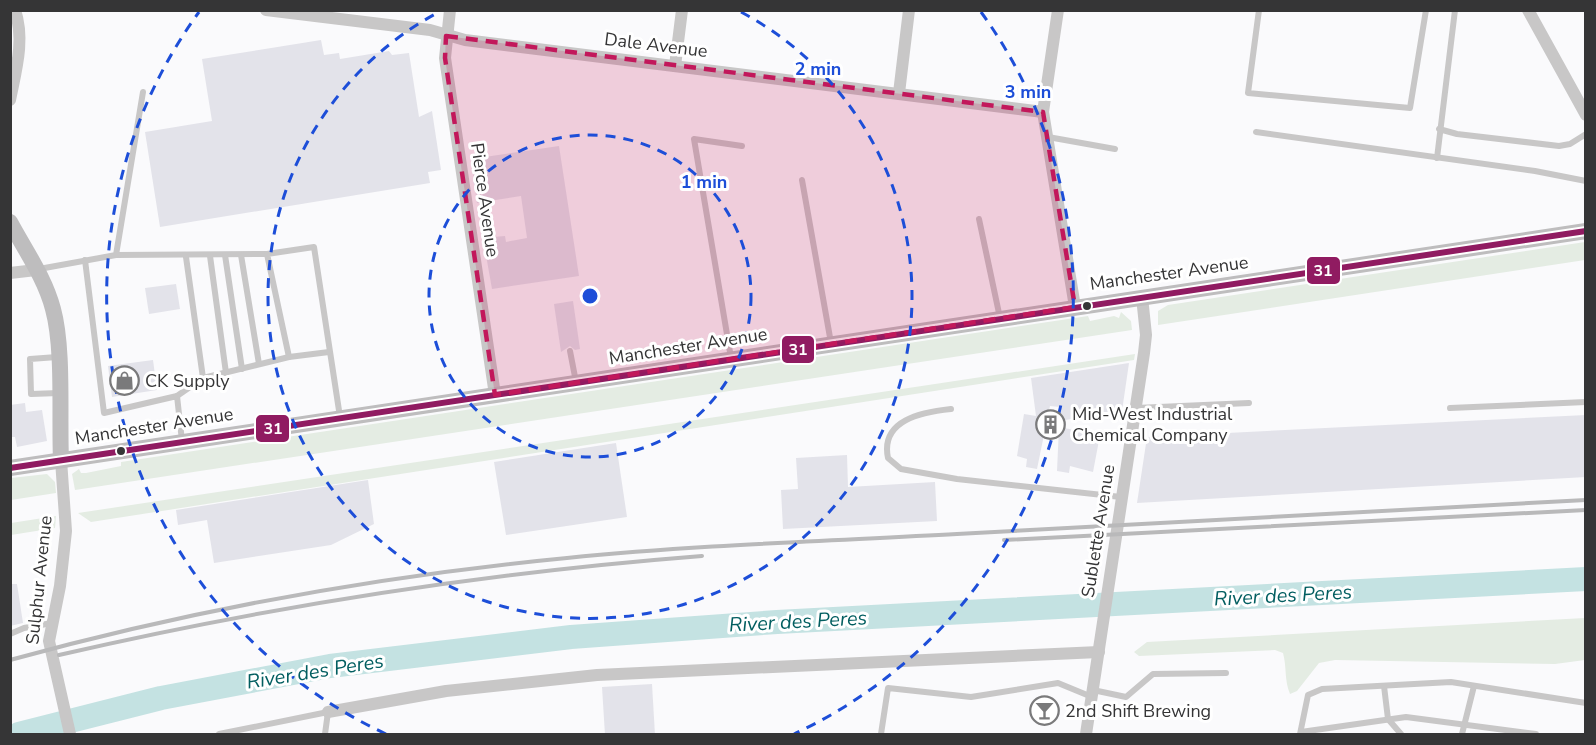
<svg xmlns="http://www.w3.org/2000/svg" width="1596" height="745" font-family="'Nunito Sans',sans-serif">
	<rect width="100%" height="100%" fill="#fafafc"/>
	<g fill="#e4ece3">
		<polygon points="1585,242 1585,260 1158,325 1158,311 1168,305"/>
		<polygon points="1121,312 1131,321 1132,330 75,490 72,474 79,469 81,473 86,473 121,466 121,462 1088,316 1090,321 1114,316 1119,318"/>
		<polygon points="1135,354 1134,360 91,522 78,513"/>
		<polygon points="47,474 55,482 56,493 11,500 11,478"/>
		<polygon points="56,516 55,528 11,535 11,523"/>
		<path d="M1585 618V660L1555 664 1335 660 1319 663 1297 691 1290 694C1284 680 1287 668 1283 653L1275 650 1139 656 1134 652 1147 642Z"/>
	</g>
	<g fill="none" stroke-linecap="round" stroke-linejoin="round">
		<polyline stroke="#c4e2e2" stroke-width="24" points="19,734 161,698 330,666 571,637 777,622 1586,579"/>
	</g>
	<g fill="#e3e3ea">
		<polygon points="321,40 324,55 339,53 340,59 389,51 392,55 409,53 419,117 432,111 441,170 428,172 430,183 160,227 145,132 212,121 202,59"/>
		<polygon points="559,146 579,276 492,289 484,244 494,242 493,237 505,236 506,242 527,238 521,196 477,203 471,159"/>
		<polygon points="176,284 180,309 149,314 145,288"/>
		<polygon points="573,301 580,349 575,350 570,346 561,352 554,304"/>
		<polygon points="153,360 157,390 112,397 108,366"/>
		<polygon points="1129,363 1122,411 1059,421 1060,407 1050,406 1047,418 1055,422 1040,424 1046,425 1037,469 1026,467 1027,459 1017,456 1024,414 1036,416 1031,378"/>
		<polygon points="25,403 26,412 42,410 47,441 17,447 15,437 10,437 10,405"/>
		<polygon points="1586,415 1586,477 1137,503 1147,437"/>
		<polygon points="1059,427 1100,435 1093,472 1070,466 1069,473 1057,471"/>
		<polygon points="616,443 627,517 506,535 494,462"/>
		<polygon points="847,455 848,487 935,482 937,521 783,529 781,490 798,489 796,458"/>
		<polygon points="368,480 374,524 331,545 214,563 207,520 178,525 176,510"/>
		<polygon points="10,584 17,584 23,623 10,626"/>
		<polygon points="652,684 655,735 605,735 602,687"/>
	</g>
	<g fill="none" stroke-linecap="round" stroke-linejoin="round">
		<g stroke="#c8c7c7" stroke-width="6">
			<polyline points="1259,10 1248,93 1410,108 1426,10"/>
			<polyline points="1439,129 1457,134 1559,146 1570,144 1586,134"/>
			<polyline points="1256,132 1535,171 1586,181"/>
			<polyline points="1048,137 1115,149"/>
			<polyline points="1437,158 1455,10"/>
			<polyline points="802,180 831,343"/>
			<polyline points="979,219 1000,318"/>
			<polyline points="116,255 267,254"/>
			<polyline points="225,255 242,369"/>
			<polyline points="241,255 259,364"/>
			<polyline points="210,256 226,373"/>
			<polyline points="186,257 203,378"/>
			<polyline points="85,260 104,413 177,396 182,441"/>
			<polyline points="39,269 116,255 143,92"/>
			<polyline points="570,351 576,382"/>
			<polyline points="57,357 30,359 31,394 59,393"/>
			<polyline points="289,357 267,254 314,247 340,417"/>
			<polyline points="731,358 694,139 742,146"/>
			<polyline points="177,396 203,378 289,357 329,352"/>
			<polyline points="1136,408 1249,403"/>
			<polyline points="1450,408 1586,402"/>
			<path d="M951 409C922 412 880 420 888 458L901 469 957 479 1121 497"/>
			<polyline points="10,634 24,628 52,623"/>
			<polyline points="1384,686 1388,719 1401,734"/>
			<polyline points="1093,690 1126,697 1153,674 1226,673"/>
			<polyline points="1301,732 1406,717 1536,734"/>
			<polyline points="219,734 328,712 325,734"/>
			<polyline points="881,734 888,688 971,697 1058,683 1092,697"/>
			<polyline points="1300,734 1308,695 1322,689 1451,682 1586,703"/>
			<polyline points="1462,734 1474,686"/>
		</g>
		<g stroke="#c8c7c7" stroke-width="12">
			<polyline points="266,10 430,30 465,40 1043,112"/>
			<polyline points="450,10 445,58 495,395"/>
			<polyline points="1058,10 1043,112 1075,307"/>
			<polyline points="1528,10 1586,115"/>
			<polyline points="675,66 682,10"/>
			<polyline points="899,93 909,10"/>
			<path d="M10 100C16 70 25 40 15 10"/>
			<polyline points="10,273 36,270"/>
			<polyline points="61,460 66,531 60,586 49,641 70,734"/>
			<polyline points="328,712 446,691 597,675 1099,652"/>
			<polyline points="1086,734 1144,353 1146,335 1142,297"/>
		</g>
		<g stroke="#bebdbe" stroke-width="16">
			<path d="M10 222C25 250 45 278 53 309 64 349 59 417 61 460"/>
			<polyline points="10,468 1586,231"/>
		</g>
		<g stroke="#b9b9ba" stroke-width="4">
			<polyline points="1004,540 1586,510"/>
			<path d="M59 655C271 606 484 573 702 556"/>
			<path d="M10 660C192 610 379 576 567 558 696 545 827 541 957 534 1166 522 1376 511 1586 500"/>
		</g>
		<defs>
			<polyline id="bus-1" points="10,468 1586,231"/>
		</defs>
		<use href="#bus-1" stroke="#fff" stroke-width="10"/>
		<use href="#bus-1" stroke="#901b61" stroke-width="6"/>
	</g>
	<path fill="#c2185b" fill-opacity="0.2" stroke="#c2185b" stroke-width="4.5" stroke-dasharray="12 8" stroke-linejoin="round" d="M446 36 1043 112 1075 307 495 395 445 58Z"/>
	<g fill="none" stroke="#1d4ed8" stroke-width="3" stroke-dasharray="10 8">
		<circle cx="590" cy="296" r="161"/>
		<path d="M741 12A322 322 0 1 1 439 12"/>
		<path d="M386 734A483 483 0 0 1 199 12M981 12A483 483 0 0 1 794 734"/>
	</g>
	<defs>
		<symbol id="shop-ring" viewBox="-11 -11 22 22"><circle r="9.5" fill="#fff" stroke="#7a7a7b" stroke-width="1.5"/><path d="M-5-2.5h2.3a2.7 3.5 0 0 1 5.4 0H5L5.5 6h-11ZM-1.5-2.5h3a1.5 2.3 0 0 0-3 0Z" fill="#7a7a7b"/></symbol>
		<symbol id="building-ring" viewBox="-11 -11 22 22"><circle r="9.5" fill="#fff" stroke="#7a7a7b" stroke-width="1.5"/><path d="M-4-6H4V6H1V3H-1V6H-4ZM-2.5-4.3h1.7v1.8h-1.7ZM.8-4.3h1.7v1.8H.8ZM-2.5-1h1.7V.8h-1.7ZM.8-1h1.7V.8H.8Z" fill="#7a7a7b"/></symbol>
		<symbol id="bar-ring" viewBox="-11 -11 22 22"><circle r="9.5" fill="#fff" stroke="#7a7a7b" stroke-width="1.5"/><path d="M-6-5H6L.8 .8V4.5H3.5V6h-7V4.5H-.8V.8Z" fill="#7a7a7b"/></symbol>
	</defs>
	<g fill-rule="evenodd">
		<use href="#shop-ring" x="108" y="364" width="33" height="33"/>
		<use href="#building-ring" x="1034" y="408" width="33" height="33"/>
		<use href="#bar-ring" x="1028" y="694" width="33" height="33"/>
	</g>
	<g fill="#353536" stroke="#fff" stroke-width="2">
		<circle cx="1087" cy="306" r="5"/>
		<circle cx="121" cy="451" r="5"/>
	</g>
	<g text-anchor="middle" stroke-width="6" stroke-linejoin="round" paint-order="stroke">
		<g font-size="18" fill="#353536" stroke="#fff">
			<text transform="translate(656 45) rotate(7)" y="6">Dale Avenue</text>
			<text transform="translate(485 200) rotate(82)" y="6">Pierce Avenue</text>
			<text transform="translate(1169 273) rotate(-8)" y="6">Manchester Avenue</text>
			<text transform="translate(688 346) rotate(-9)" y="6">Manchester Avenue</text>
			<text transform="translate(154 426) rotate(-9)" y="6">Manchester Avenue</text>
			<text transform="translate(1098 531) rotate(-81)" y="6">Sublette Avenue</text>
			<text transform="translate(39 580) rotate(-84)" y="6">Sulphur Avenue</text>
		</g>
		<g font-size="18" fill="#353536" stroke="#fff" text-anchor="start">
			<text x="145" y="387">CK Supply</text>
			<text x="1072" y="420">Mid-West Industrial<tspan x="1072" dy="21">Chemical Company</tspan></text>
			<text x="1065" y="717">2nd Shift Brewing</text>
		</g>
		<g font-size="20" font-style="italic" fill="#025e60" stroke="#fff">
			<text transform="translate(1283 595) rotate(-3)" y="7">River des Peres</text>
			<text transform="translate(798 621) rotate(-3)" y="7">River des Peres</text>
			<text transform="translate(315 671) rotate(-9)" y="7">River des Peres</text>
		</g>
	</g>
	<circle cx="590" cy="296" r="9" fill="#1d4ed8" stroke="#fff" stroke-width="3"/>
	<g font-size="18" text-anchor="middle" font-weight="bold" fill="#1d4ed8" stroke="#fff" stroke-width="6" stroke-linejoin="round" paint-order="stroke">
		<text x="818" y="75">2 min</text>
		<text x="1028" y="98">3 min</text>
		<text x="704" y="188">1 min</text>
	</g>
	<g stroke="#fff" stroke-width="2">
		<rect x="1306" y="256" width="35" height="29" rx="6" fill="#901b61"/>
		<rect x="781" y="335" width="34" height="29" rx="6" fill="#901b61"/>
		<rect x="255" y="414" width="35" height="29" rx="6" fill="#901b61"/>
	</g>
	<g font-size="16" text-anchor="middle" font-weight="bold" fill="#fff">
		<text x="1323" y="276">31</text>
		<text x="798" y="355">31</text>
		<text x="273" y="434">31</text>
	</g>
	<rect width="1596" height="745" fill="none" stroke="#353536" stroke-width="24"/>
</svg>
